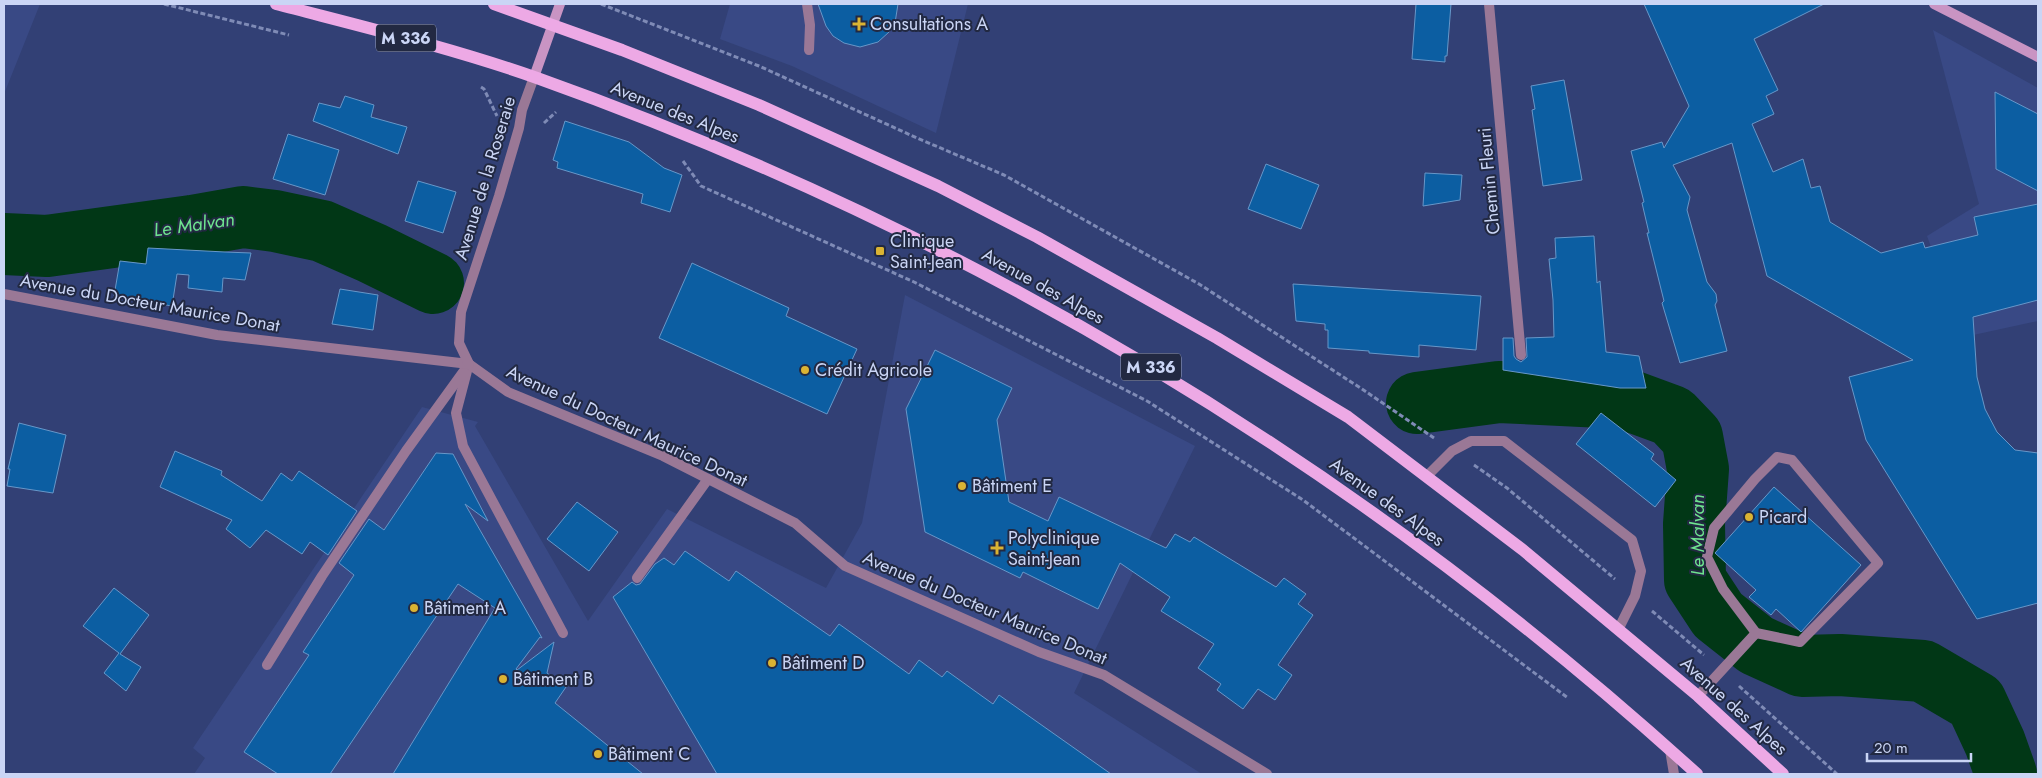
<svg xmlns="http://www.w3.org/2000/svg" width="2042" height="778" font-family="Jost,sans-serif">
	<rect width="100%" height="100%" fill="#324075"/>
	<g fill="#394985">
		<polygon points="4,4 40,4 4,94"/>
		<polygon points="730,4 968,4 936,133 792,66 720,39"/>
		<polygon points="1933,30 2038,88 2038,321 1964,337 1927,236 1979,204"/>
		<polygon points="905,295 1195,446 1074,693 1202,774 194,774 205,758 193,748 422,407 478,422 475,426 588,621 667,509 826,588 862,523"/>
	</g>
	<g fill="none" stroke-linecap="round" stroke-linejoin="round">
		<g stroke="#013716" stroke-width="62">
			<polyline points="4,244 47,246 192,226 243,217 275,221 322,231 372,253 433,283"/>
			<polyline points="1417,403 1499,392 1623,398 1672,416 1692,437 1698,469 1694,524 1695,580 1718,615 1756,645 1802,666 1840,665 1923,671 1976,702 1995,743 2006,774"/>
		</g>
	</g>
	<g fill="#0c5ea2" stroke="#6797c9">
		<polygon points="818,4 898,4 895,23 889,32 878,42 860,47 844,43 833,36 826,26"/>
		<polygon points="1416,4 1451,4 1447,56 1445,56 1445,62 1412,59"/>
		<polygon points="1644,4 1824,4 1754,39 1778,90 1766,96 1774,114 1752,124 1773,172 1803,159 1811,188 1820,186 1830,222 1881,253 1923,242 1925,248 1978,235 1974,217 2038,204 2038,300 1973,317 1977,377 1985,409 1997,432 2015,450 2038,453 2038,603 1977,619 1866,440 1849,377 1913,360 1767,276 1732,143 1673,165 1690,197 1687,210 1707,282 1716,294 1717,301 1715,305 1727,351 1680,363 1662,303 1664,301 1647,233 1649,233 1642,203 1644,202 1631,151 1662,142 1664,148 1689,106"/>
		<polygon points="1564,80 1582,180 1543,186 1532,110 1535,109 1531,86"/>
		<polygon points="1995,92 2038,114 2038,191 1996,169"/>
		<polygon points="345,96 374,105 371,117 407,127 398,154 313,121 319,103 340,108"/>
		<polygon points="565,121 629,142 664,168 682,175 670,212 641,203 643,194 557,168 558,162 553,160"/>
		<polygon points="288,134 339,150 325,195 273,179"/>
		<polygon points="1266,164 1319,185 1301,229 1248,209"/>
		<polygon points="1425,173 1462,175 1460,200 1423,206"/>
		<polygon points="418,181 456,192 443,233 405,221"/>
		<polygon points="1594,236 1597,283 1600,281 1606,352 1639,356 1646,388 1620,388 1503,370 1503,338 1513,338 1514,356 1516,359 1521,362 1527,357 1526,338 1554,337 1553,300 1549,259 1556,258 1555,238"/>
		<polygon points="148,248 225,252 251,253 245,280 223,278 222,292 188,288 189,275 177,274 172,306 114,296 120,261 146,264"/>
		<polygon points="692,263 789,308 786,316 857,349 827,414 659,338"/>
		<polygon points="1293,284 1481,296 1476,350 1419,345 1419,357 1369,353 1369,351 1328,348 1328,330 1325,330 1325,324 1296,321"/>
		<polygon points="340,289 378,295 373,330 332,324"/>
		<polygon points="935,350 1012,388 997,420 1009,502 1048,521 1059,497 1166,548 1175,534 1190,542 1194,537 1276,587 1284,578 1306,594 1298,604 1313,615 1278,665 1292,675 1275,700 1258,689 1243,709 1217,690 1221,684 1198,668 1214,644 1161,611 1170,597 1120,563 1098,609 1023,572 1020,578 925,532 906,409"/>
		<polygon points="1601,413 1654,454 1651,459 1676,480 1655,507 1576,444"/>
		<polygon points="19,423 66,435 53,493 7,486 10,469 8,469"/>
		<polygon points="175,451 222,471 221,475 262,501 281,473 292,481 299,471 357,511 328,555 310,542 302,554 266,530 250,548 226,529 232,520 160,487"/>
		<polygon points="436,453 453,454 488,521 465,504 542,638 540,637 516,669 517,670 554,642 547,673 566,687 555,703 643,774 393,774 495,608 458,584 330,774 278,774 244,752 309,655 303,652 354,575 339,563 369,519 384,530"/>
		<polygon points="1774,487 1861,565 1801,632 1776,609 1771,615 1749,597 1756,590 1715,553"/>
		<polygon points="577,502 618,532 589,571 547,539"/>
		<polygon points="685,551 729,581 736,571 830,636 839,624 909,674 919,660 942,677 947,671 993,704 999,695 1111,774 717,774 613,597 632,582 636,585 640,584 655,564 664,558 674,565"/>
		<polygon points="114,588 149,615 120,654 141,667 126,691 104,673 119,653 83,626"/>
	</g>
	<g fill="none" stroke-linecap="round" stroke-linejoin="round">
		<g stroke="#7f8bb6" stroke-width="3" stroke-dasharray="5 2.5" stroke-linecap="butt">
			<polyline points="164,4 289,35"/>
			<polyline points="601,4 759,66 917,138 1004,175 1199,284 1362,389 1434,438"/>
			<polyline points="481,87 484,89 497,116"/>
			<polyline points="544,123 556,112"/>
			<polyline points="683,161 701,186 914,282 1147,401 1303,500 1568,698"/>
			<polyline points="1474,465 1507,488 1615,579"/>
			<polyline points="1652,611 1704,655"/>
			<polyline points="1739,686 1837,774"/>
		</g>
		<g stroke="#9a7896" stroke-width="10">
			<polyline points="807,4 810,25 809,50"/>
			<polyline points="467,371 456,413 463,446 563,633"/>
			<polygon points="1777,457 1792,460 1878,563 1800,642 1756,633 1723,589 1707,557 1714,528 1755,479"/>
			<polyline points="1427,476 1452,451 1471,441 1504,441 1632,540 1641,571 1635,596 1619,628"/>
			<polyline points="267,665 322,576 406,451 469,364"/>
			<polyline points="1698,696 1756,633"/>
			<polyline points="1670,750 1674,774"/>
		</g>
		<polyline stroke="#9a7896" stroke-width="10" points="637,578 708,479"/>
		<g stroke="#9a7896" stroke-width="10">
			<polyline points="1489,4 1521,355"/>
			<polyline points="4,294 217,335 469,364 508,392 663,456 795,523 845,566 1039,652 1104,675 1267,774"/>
			<polyline points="469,364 459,343 461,312 499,196 519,128 522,110 534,77"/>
		</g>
		<g stroke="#c994c3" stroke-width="10">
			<polyline points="1934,4 2038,57"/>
			<polyline points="534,77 560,4"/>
		</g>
		<g stroke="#eda9e5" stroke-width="12">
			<path d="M276 4C364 27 452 48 537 78 969 232 1358 466 1697 774"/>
			<polyline points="494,4 622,50 759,105 938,186 1037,237 1217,338 1348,417 1523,550 1698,696 1783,774"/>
		</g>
	</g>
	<g fill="#dab333" stroke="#222942" stroke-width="2">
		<path d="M856.5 16.5h5v5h5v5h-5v5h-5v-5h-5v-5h5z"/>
		<rect x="875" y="246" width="10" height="10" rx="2.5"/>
		<circle cx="805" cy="370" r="5"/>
		<circle cx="962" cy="486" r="5"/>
		<circle cx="1749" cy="517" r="5"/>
		<path d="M994.5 540.5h5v5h5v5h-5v5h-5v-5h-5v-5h5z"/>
		<circle cx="414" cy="608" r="5"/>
		<circle cx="772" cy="663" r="5"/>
		<circle cx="503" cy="679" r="5"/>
		<circle cx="598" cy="754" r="5"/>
	</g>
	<g text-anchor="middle" stroke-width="4" stroke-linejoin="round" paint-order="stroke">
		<g fill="#222942" stroke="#98a1bf" stroke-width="1">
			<rect x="376" y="24.5" width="60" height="27" rx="4"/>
			<rect x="1121" y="353.5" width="60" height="27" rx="4"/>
		</g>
		<g font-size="16" font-weight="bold" fill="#cad5f5">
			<text x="406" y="44">M 336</text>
			<text x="1151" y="373">M 336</text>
		</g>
		<g font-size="18" fill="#cad5f5" stroke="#222942" text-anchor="start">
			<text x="870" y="30">Consultations A</text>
			<text x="890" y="247">Clinique<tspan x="890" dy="21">Saint-Jean</tspan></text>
			<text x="815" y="376">Crédit Agricole</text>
			<text x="972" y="492">Bâtiment E</text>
			<text x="1759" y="523">Picard</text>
			<text x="1008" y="544">Polyclinique<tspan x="1008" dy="21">Saint-Jean</tspan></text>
			<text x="424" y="614">Bâtiment A</text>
			<text x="782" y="669">Bâtiment D</text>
			<text x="513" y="685">Bâtiment B</text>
			<text x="608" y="760">Bâtiment C</text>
		</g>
		<g font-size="18" fill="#cad5f5" stroke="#222942">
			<text transform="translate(675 112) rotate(22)" y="6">Avenue des Alpes</text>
			<text transform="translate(485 178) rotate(-73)" y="6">Avenue de la Roseraie</text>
			<text transform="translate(1489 181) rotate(-95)" y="6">Chemin Fleuri</text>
			<text transform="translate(1043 286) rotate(29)" y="6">Avenue des Alpes</text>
			<text transform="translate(150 303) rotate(10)" y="6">Avenue du Docteur Maurice Donat</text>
			<text transform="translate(627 426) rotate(25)" y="6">Avenue du Docteur Maurice Donat</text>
			<text transform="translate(1387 502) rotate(36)" y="6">Avenue des Alpes</text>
			<text transform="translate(985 608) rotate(23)" y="6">Avenue du Docteur Maurice Donat</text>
			<text transform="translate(1734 706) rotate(42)" y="6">Avenue des Alpes</text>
		</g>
		<g font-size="19" font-style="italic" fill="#6ee48f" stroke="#222942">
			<text transform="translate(194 224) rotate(-8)" y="7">Le Malvan</text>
			<text transform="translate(1697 535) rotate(-90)" y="7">Le Malvan</text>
		</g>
	</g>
	<rect width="2042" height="778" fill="none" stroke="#cad5f5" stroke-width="10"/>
	<path d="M1867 753v8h104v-8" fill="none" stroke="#cad5f5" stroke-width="2.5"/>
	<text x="1874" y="753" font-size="15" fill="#cad5f5" stroke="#222942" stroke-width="4" paint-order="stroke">20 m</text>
</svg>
